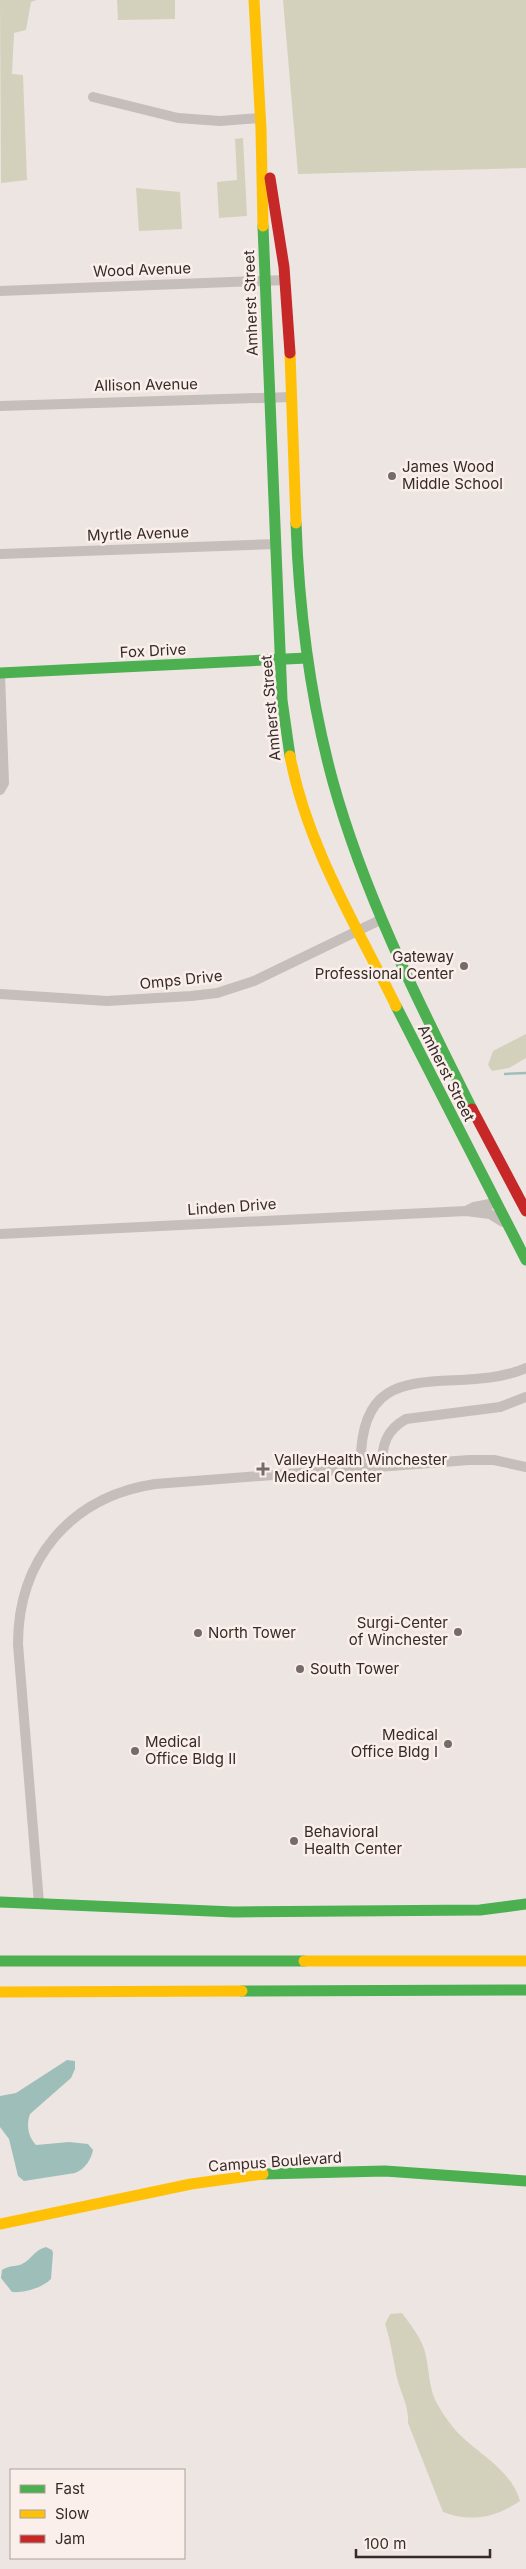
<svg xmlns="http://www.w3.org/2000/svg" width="526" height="2569" font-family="Inter,sans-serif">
	<rect width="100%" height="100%" fill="#ede5e2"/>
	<g fill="#d3d1bc">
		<polygon points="0,0 37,0 31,2 26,30 14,33 12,74 23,75 27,180 1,183"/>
		<polygon points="117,0 175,0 175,19 118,20"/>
		<polygon points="283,0 526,0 526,168 298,174"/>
		<polygon points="243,138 247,216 219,218 217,182 237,180 235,139"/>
		<polygon points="136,188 180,192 182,229 139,231"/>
		<polygon points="526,1034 526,1058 509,1068 492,1071 488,1065 493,1051"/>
		<path d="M402 2313C410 2324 422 2339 425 2352 430 2371 428 2390 439 2407 444 2416 451 2425 457 2432 479 2455 511 2469 520 2501 497 2517 470 2523 443 2512L408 2423C409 2406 401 2394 397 2378 393 2359 391 2342 385 2324L390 2314Z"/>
	</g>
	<g fill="#9ebfb9">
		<path d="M67 2060 75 2061V2069L71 2078 30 2114C26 2125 28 2137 36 2145L69 2142 88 2144 93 2150C91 2160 85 2169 75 2173L24 2181 18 2176 9 2139 0 2127V2096L16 2093Z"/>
		<path d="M46 2247 52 2250 53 2253 51 2279C42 2288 24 2293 12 2292L1 2278 2 2270C9 2265 15 2267 22 2264 32 2259 34 2250 46 2247Z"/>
	</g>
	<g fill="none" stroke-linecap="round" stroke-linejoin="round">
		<polyline stroke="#9ebfb9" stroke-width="2.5" points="505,1074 526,1073"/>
		<g stroke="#c6bebb" stroke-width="10">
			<polyline points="93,97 178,118 220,121 260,118"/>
			<polyline points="0,291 285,280"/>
			<polyline points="0,406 292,397"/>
			<polyline points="0,554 276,544"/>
			<polyline points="0,674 4,783 0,790"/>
			<polyline points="0,994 107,1001 191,996 217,993 254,981 380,920"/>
			<polyline points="466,1211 474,1207 495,1203"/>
			<polyline points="0,1234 466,1211 490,1214 503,1222"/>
			<path d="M382 1466C382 1445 386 1430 406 1419L500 1407 526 1397"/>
			<path d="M361 1468C357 1345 455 1399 526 1368"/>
			<path d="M39 1903 18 1644C18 1560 70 1497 155 1484L469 1460H494L526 1467"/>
		</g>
		<g stroke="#4caf50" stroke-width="11">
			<polyline points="263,226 282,700 290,756"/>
			<path d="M296 523C299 610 310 698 333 782 365 897 419 1003 472 1109"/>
			<polyline points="0,673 307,658"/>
			<polyline points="396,1006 526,1260"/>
			<polyline points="0,1902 234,1912 480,1910 526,1904"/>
			<polyline points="0,1961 304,1961"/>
			<polyline points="242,1991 526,1990"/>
			<polyline points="263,2174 385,2171 526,2181"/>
		</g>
		<g stroke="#ffc107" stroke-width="11">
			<polyline points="254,0 261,129 263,226"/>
			<polyline points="290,353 296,523"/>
			<path d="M290 756C307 846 356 925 396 1006"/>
			<polyline points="304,1961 526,1961"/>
			<polyline points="0,1992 242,1991"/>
			<polyline points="0,2224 191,2184 263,2174"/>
		</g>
		<g stroke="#c62828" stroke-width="11">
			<polyline points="270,178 284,267 290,353"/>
			<polyline points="472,1109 526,1211"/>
		</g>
	</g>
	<g fill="#776b6a" stroke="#faefea" stroke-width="2">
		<circle cx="392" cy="476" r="5"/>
		<circle cx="464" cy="966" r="5"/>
		<path d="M260.5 1461.5h5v5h5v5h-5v5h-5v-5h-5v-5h5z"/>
		<circle cx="458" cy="1632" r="5"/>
		<circle cx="198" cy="1633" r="5"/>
		<circle cx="300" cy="1669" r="5"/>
		<circle cx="448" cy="1744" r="5"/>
		<circle cx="135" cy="1751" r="5"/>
		<circle cx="294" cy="1841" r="5"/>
	</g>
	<g text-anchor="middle" stroke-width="5" stroke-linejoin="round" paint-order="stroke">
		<g font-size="15" fill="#372a29" stroke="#faefea">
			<text transform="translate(142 270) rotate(-2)" y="5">Wood Avenue</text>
			<text transform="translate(251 303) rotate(-92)" y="5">Amherst Street</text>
			<text transform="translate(146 385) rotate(-1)" y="5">Allison Avenue</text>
			<text transform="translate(138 534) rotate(-2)" y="5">Myrtle Avenue</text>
			<text transform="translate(153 651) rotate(-3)" y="5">Fox Drive</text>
			<text transform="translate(271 708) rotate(-95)" y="5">Amherst Street</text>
			<text transform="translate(181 980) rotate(-6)" y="5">Omps Drive</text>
			<text transform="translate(446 1073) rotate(63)" y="5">Amherst Street</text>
			<text transform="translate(232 1207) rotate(-4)" y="5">Linden Drive</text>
			<text transform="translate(275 2162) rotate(-4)" y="5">Campus Boulevard</text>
		</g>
		<g font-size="15" fill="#372a29" stroke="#faefea" text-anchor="start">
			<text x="402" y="472">James Wood<tspan x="402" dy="17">Middle School</tspan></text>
			<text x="454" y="962" text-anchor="end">Gateway<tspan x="454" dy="17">Professional Center</tspan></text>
			<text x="274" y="1465">ValleyHealth Winchester<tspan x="274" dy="17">Medical Center</tspan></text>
			<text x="448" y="1628" text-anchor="end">Surgi-Center<tspan x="448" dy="17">of Winchester</tspan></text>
			<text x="208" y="1638">North Tower</text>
			<text x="310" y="1674">South Tower</text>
			<text x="438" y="1740" text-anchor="end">Medical<tspan x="438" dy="17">Office Bldg I</tspan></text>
			<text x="145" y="1747">Medical<tspan x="145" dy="17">Office Bldg II</tspan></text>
			<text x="304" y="1837">Behavioral<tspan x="304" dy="17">Health Center</tspan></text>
		</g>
	</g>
	<rect x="10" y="2469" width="175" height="90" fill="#faefea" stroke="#aca09d"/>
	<rect x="20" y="2485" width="25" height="8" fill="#4caf50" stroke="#aca09d"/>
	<text x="55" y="2494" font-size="15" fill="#372a29">Fast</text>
	<rect x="20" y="2510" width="25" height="8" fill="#ffc107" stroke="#aca09d"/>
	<text x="55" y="2519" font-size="15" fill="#372a29">Slow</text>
	<rect x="20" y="2535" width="25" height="8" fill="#c62828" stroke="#aca09d"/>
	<text x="55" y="2544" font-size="15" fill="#372a29">Jam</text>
	<path d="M356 2549v8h134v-8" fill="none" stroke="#372a29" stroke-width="2.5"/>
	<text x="364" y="2549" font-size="15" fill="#372a29" stroke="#faefea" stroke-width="4" paint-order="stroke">100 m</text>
</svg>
